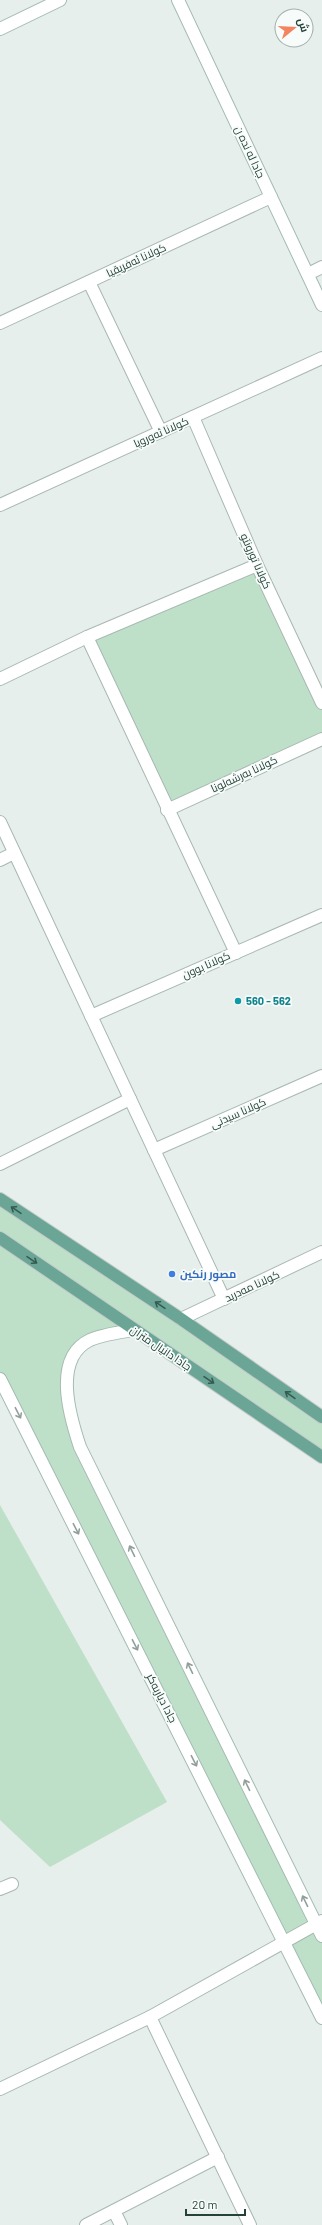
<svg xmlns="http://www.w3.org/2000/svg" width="322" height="2225" font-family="Barlow,Cairo,sans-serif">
	<rect width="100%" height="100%" fill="#e6efeb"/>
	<g fill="#bfe0c8">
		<polygon points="257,565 322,703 322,739 167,810 87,637"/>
		<polygon points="0,1202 322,1420 322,1453 0,1235"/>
		<polygon points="0,1238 135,1330 115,1333 73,1356 71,1421 322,1936 322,2018 0,1379"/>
		<polygon points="0,1505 167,1802 50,1867 0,1820"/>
	</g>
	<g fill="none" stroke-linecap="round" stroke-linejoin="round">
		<defs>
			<g id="street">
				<polyline points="308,274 322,267"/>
				<polyline points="89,282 161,432"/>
				<polyline points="0,323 271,197"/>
				<polyline points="193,417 257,565 322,703"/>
				<polyline points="0,505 322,358"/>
				<polyline points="87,637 236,953"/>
				<polyline points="0,679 87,637 257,565"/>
				<polyline points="167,810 322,739"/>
				<polyline points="0,822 224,1299"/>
				<polyline points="0,860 14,853"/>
				<polyline points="91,1016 322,915"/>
				<polyline points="154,1150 322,1076"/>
				<polyline points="0,1164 130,1099"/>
				<polyline points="181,1319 322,1252"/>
				<polyline points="0,1889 12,1884"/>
				<polyline points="150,2017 250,2225"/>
				<polyline points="0,2089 150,2017 322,1921"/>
				<polyline points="114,2211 121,2225"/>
				<polyline points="86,2225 218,2157"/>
			</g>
			<g id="secondary">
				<polyline points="178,0 322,305"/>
				<polyline points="0,29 60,0"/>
				<path d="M135 1330C120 1332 104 1334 90 1340 52 1358 70 1417 80 1447L322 1936"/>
				<polyline points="0,1379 322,2018"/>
			</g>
			<g id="primary">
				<polyline points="0,1199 181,1319 322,1417"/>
				<polyline points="0,1238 322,1457"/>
			</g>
		</defs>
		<use href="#street" stroke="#a8b8b2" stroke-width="14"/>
		<use href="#secondary" stroke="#a4bbb3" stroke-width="14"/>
		<use href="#primary" stroke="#c2cac8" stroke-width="14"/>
		<use href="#street" stroke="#fff" stroke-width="12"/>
		<use href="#secondary" stroke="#fff" stroke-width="12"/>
		<use href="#primary" stroke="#6aa596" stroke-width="12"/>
	</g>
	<defs><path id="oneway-shaft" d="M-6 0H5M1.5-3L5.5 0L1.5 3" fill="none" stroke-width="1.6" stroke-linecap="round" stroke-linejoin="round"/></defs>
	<g stroke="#365b51">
		<use href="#oneway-shaft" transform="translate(16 1210) rotate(-146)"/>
		<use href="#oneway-shaft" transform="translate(32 1260) rotate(34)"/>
		<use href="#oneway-shaft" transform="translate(160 1305) rotate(-146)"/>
		<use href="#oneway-shaft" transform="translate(209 1380) rotate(34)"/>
		<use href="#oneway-shaft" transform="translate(290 1395) rotate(-145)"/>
	</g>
	<g stroke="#92a09c">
		<use href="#oneway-shaft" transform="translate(18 1413) rotate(63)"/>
		<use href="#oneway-shaft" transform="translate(76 1529) rotate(63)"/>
		<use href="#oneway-shaft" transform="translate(132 1551) rotate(-116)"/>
		<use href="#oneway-shaft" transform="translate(135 1645) rotate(63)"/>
		<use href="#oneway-shaft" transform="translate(190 1668) rotate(-116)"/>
		<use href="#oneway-shaft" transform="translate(194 1761) rotate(63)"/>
		<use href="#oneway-shaft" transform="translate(247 1785) rotate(-116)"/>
		<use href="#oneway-shaft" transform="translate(305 1901) rotate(-116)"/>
	</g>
	<circle fill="#0f9aa8" stroke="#f7fbf9" stroke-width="1.5" cx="238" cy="1001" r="4"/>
	<circle fill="#3f7fe0" stroke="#f7fbf9" stroke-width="1.5" cx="172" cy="1274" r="4"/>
	<g text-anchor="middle" stroke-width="3.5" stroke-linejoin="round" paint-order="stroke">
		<g font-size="11" fill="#24423a" stroke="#f7fbf9">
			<text transform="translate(250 152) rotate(65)" y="4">جادا له نده ن</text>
			<text transform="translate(136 260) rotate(-25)" y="4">كولانا ئه‌فریقیا</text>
			<text transform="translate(161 432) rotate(-24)" y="4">كولانا ئه‌وروپا</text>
			<text transform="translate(256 561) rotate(66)" y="4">كولانا تورونتو</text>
			<text transform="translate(244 774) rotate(-25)" y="4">كولانا به‌رشه‌لونا</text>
			<text transform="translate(206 965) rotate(-24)" y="4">كولانا بوون</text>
			<text transform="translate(238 1113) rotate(-24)" y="4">كولانا سيدنى</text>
			<text transform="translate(252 1286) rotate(-25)" y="4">كولانا مه‌درید</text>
			<text transform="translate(161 1348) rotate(34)" y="4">جادا دانيال متران</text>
			<text transform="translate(162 1698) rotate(63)" y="4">جادا دیاربه‌كر</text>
		</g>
		<g font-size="11" font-weight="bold" fill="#0d838f" stroke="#f7fbf9" text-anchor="start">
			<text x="246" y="1005">560 - 562</text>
		</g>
		<g font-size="11" font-weight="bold" fill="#366cbe" stroke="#f7fbf9" text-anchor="start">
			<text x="180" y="1278">مصور رنكين</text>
		</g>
	</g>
	<g transform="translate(294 28) rotate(72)"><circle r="19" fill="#f7fbf9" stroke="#a3b1ad"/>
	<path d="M0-3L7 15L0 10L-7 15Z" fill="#f4845f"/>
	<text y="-6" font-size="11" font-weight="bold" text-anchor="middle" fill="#24423a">ش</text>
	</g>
	<path d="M186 2209v6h59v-6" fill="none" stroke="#24423a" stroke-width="2"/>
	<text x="192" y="2209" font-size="12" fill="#24423a" stroke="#f7fbf9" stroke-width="3" paint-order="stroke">20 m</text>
</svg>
